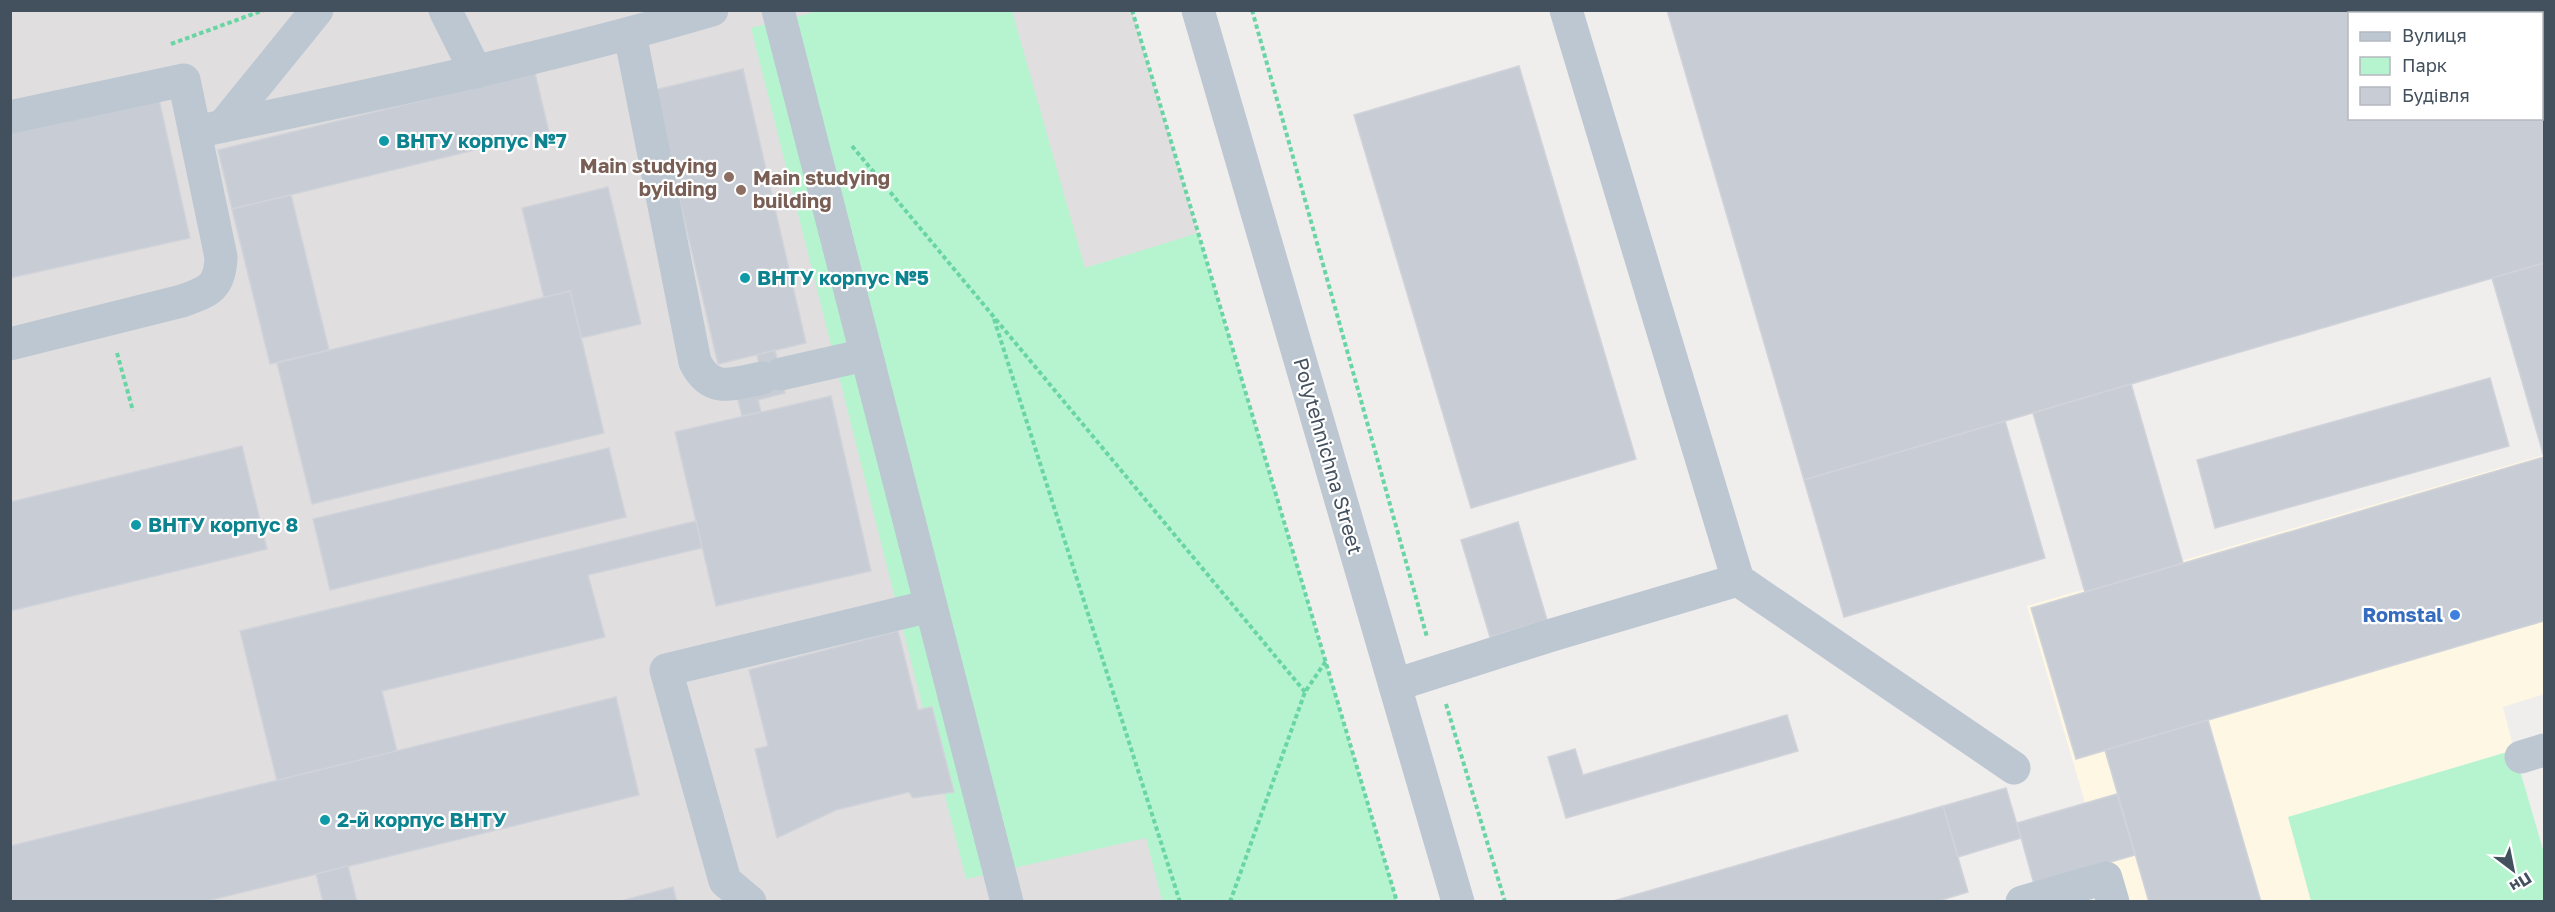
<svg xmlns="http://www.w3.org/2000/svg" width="2555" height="912" font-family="'Golos Text',sans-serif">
	<rect width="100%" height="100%" fill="#f0eded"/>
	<polygon fill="#fef7e4" points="2544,455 2544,694 2503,707 2514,750 2289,817 2311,901 2114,901 2027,606"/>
	<polygon fill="#e1dedf" points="10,11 1132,11 1396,901 11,901"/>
	<g fill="#b6f4d0">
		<polygon points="819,11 1012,11 1085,268 1198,233 1397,901 1162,901 1146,838 966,879 751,28"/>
		<polygon points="2514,750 2544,853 2544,901 2311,901 2288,817"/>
	</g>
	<g fill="#c8ccd4" stroke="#d0d3da" stroke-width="1.5" fill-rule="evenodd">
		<path d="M1667 10H2544V263L1804 480ZM2350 14H2542V118H2350Z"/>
		<polygon points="1519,66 1636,459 1471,508 1354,115"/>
		<polygon points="743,69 806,343 718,364 654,90"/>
		<polygon points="535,73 549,132 232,209 218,150"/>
		<polygon points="158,95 190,238 10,278 10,128"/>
		<polygon points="608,187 641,324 581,338 570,291 544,298 522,208"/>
		<polygon points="291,195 329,350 270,364 232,209"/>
		<polygon points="2544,263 2544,457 2492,278"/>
		<polygon points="570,291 604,433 312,504 277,363"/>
		<polygon points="775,350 785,393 758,400 761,412 742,416 735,389 763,383 757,355"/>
		<polygon points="2490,378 2509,446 2215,528 2197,460"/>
		<polygon points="2131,384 2183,563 2085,592 2033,413"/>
		<polygon points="831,396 871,571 716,606 675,432"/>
		<polygon points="2005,421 2045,558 1844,617 1804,480"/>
		<polygon points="242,446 267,549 10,611 10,502"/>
		<polygon points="609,448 626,517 330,590 313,519"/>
		<polygon points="2544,457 2544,621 2076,759 2031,608"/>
		<polygon points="696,521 702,548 588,575 605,637 382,691 397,751 277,781 240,631"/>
		<polygon points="1518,522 1547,620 1490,637 1461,540"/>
		<polygon points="898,631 918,710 932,707 954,792 913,798 909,792 836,810 777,838 755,749 768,746 749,670"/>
		<polygon points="616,697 639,795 203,902 10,902 10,846"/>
		<polygon points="1787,715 1798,751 1566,818 1548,757 1575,749 1583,775"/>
		<polygon points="2208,720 2261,902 2149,902 2105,750"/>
		<polygon points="2006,788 2021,838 1958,857 1943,806"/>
		<polygon points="2117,794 2135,855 2034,884 2017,823"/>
		<polygon points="1943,806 1968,892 1935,902 1610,902"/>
		<polygon points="348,866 357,902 323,902 316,874"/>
		<polygon points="673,887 677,902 617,902"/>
	</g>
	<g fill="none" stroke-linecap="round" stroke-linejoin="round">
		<g stroke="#6ad5a4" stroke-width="4" stroke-dasharray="4.5 3" stroke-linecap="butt">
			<polyline points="1132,10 1397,902"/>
			<polyline points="1252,10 1427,637"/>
			<polyline points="171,44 264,10"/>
			<polyline points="852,146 1305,692"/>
			<polyline points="994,319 1180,902"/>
			<polyline points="117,353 133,411"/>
			<polyline points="1446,704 1505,902"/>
			<polyline points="1230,902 1305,692 1326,661"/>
		</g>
		<g stroke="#bcc7d1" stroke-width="33">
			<polyline points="445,10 476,72"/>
			<polyline points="778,10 1007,902"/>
			<polyline points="1198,10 1458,902"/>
			<polyline points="1566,10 1738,580 2014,768"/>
			<path d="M630 34 695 362C711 394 732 384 762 378"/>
			<path d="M10 117 184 80 221 257C220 288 209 291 182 301L10 344"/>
			<polyline points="223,126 317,10"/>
			<path d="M195 132C368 96 542 60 712 10"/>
			<polyline points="781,374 865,355"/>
			<polyline points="1395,685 1552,635 1738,580"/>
			<polyline points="2521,757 2544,750"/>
			<polyline points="750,902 725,881 666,670 930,606"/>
			<polyline points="2022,902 2106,878 2113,902"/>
		</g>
	</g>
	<g fill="#0f9aa8" stroke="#fff" stroke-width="2">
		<circle cx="384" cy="141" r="6"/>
		<circle cx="745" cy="278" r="6"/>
		<circle cx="136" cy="525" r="6"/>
		<circle cx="325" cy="820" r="6"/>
	</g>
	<g fill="#8d6e63" stroke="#fff" stroke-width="2">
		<circle cx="729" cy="177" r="6"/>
		<circle cx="741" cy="190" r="6"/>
	</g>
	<circle fill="#3f7fe0" stroke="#fff" stroke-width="2" cx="2455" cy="615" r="6"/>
	<g text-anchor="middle" stroke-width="4.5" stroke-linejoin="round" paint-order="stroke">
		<g font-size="20" font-weight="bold" fill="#0d838f" stroke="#fff" text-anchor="start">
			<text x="396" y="148">ВНТУ корпус №7</text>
			<text x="757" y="285">ВНТУ корпус №5</text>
			<text x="148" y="532">ВНТУ корпус 8</text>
			<text x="337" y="827">2-й корпус ВНТУ</text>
		</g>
		<g font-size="20" font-weight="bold" fill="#785e54" stroke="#fff" text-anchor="end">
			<text x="717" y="173">Main studying<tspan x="717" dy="23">byilding</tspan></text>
			<text x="753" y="185" text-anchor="start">Main studying<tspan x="753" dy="23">building</tspan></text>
		</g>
		<g font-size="20" fill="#43505d" stroke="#fff">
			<text transform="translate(1328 456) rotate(74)" y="7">Polytehnichna Street</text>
		</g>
		<g font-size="20" font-weight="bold" fill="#366cbe" stroke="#fff" text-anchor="end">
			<text x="2443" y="622">Romstal</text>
		</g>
	</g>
	<rect width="2555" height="912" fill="none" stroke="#43505d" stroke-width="24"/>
	<rect x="2348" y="12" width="195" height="108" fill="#ffffff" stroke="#b4b9be" stroke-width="1.5"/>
	<rect x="2360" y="32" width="30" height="9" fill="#bcc7d1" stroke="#b4b9be" stroke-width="1.5"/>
	<text x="2402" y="42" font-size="18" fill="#43505d">Вулиця</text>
	<rect x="2360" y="57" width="30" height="18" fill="#b6f4d0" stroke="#b4b9be" stroke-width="1.5"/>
	<text x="2402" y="72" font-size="18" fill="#43505d">Парк</text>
	<rect x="2360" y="87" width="30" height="18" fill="#c8ccd4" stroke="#b4b9be" stroke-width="1.5"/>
	<text x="2402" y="102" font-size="18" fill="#43505d">Будівля</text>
	<g transform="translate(2513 870) rotate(148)" stroke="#ffffff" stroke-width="4.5" paint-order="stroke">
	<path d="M0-4.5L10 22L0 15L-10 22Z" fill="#43505d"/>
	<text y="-9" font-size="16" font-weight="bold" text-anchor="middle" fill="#43505d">Пн</text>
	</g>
</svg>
